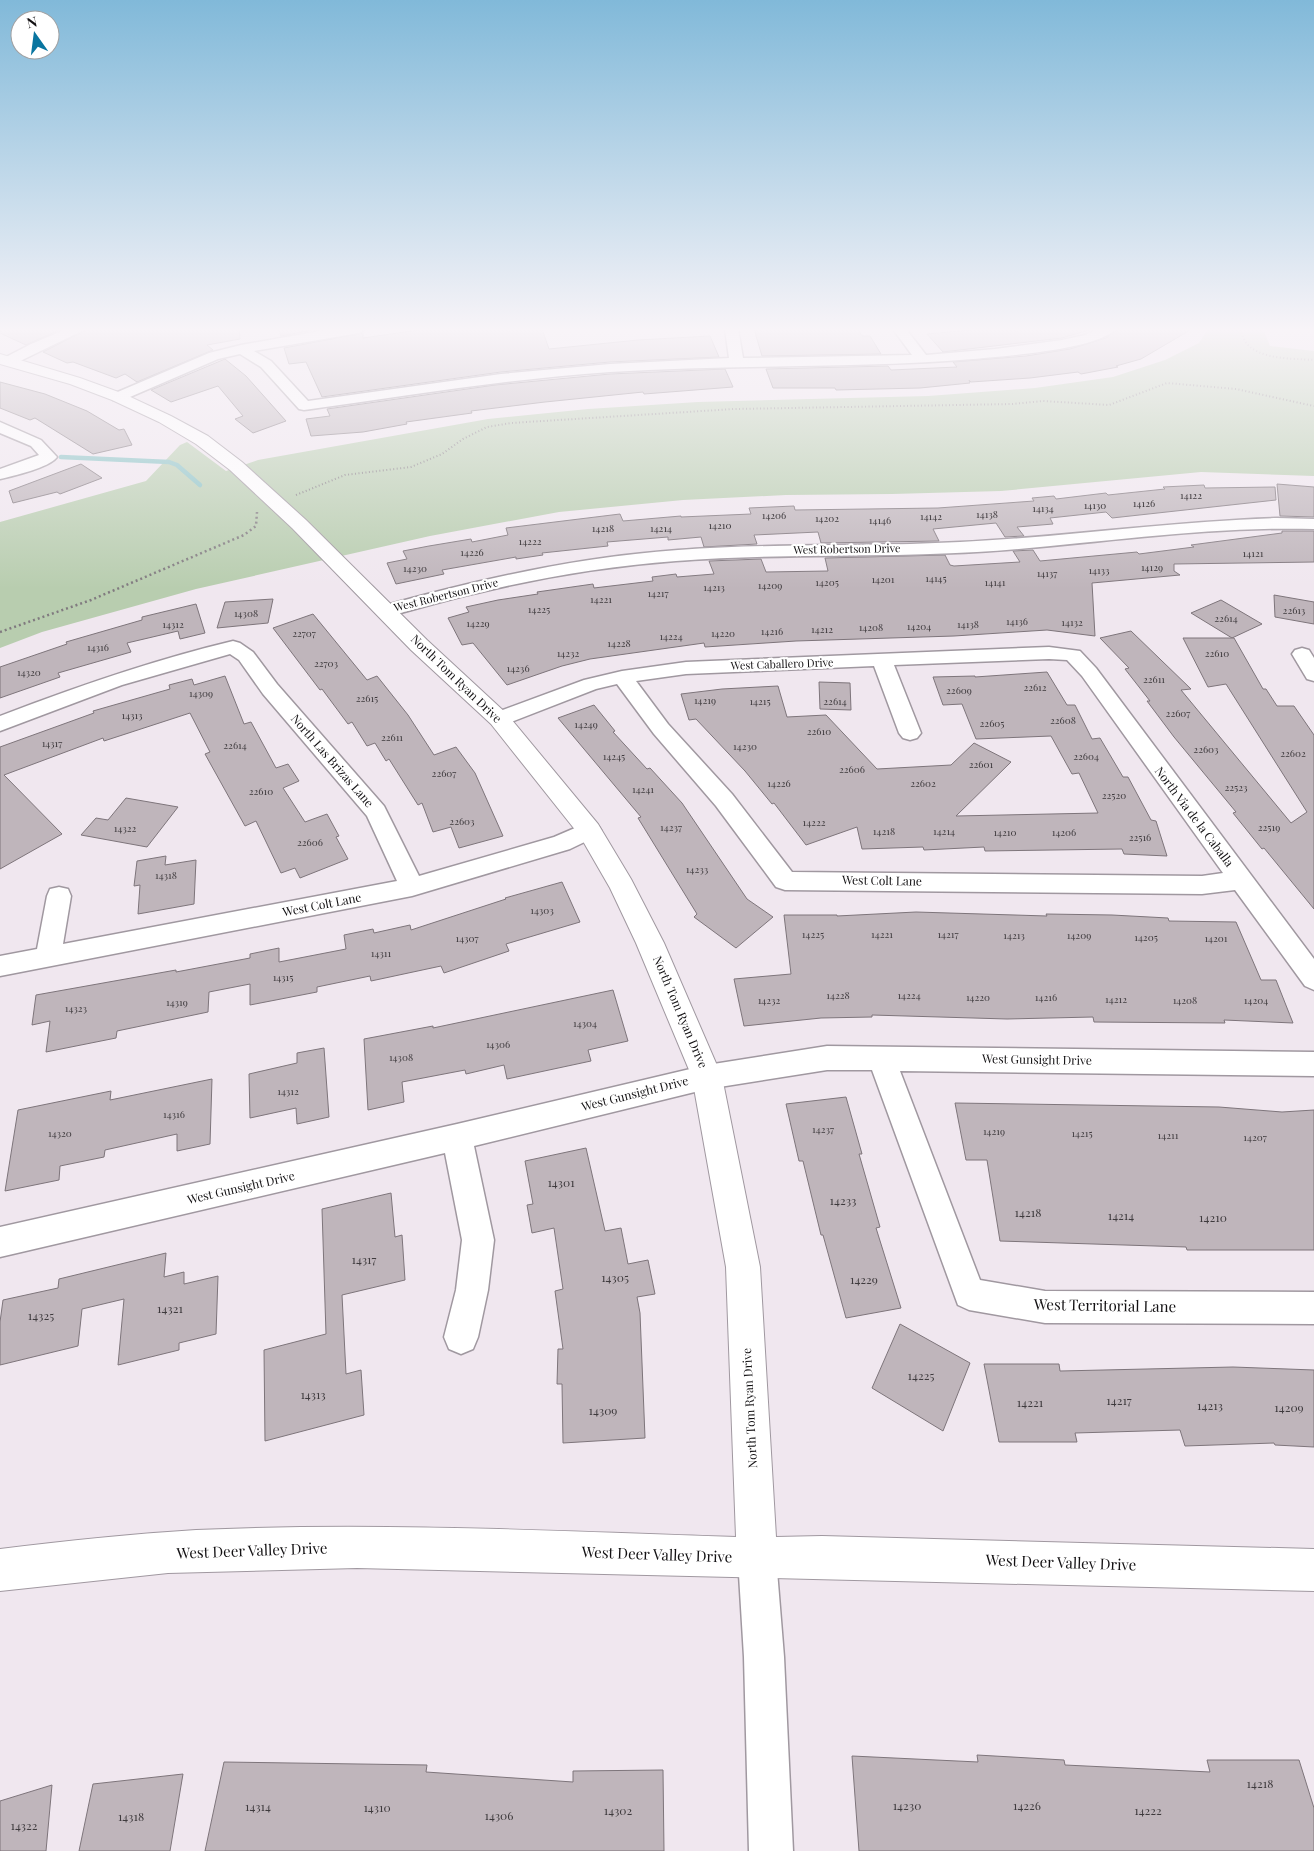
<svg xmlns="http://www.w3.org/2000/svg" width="1314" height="1851" font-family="'Playfair Display',serif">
	<rect width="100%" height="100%" fill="#f0e7ef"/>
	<polygon fill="#b8cdaf" points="1208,329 1263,329 1270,346 1314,351 1314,476 1201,472 1001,491 892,494 786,495 683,500 559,512 430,536 196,589 42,632 0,648 0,522 146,481 180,445 187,442 226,471 258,460 488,419 588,409 698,402 928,396 1035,388 1113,377 1165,360 1199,343"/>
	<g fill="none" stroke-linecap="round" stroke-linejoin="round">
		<polyline stroke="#86c1c3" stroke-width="4.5" points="61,457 169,462 177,465 200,485"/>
	</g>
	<g fill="#bfb5bb" stroke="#7e757b">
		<polygon points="0,329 61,329 26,345 0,333"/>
		<polygon points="88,329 239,329 240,339 207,345 213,350 137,382 125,374 116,378 73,362 67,363 43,352"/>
		<polygon points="279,329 318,329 281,336"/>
		<polygon points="426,329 542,329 549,349 638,340 710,336 719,357 610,362 501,372 322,397 306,362 289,364 284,348 363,333 363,338"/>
		<polygon points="754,329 858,329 862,336 870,336 881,354 762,356"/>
		<polygon points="982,329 1092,329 1062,338 943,352 927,334"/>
		<polygon points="1118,329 1192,329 1141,359 1116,366 1118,367 1081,374 1078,372 1030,378 971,382 969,380 970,383 920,388 836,390 835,388 773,388 766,369 888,366 891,370 957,367 953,362 1026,356 1070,349 1106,338"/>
		<polygon points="225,359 246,376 286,421 253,433 235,419 243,416 218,386 171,402 151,390"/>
		<polygon points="725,369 733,387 644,394 643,392 545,402 471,411 472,413 406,422 407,424 363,432 311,436 306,419 330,416 327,409 495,385 610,374"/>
		<polygon points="0,382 45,394 87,411 119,430 124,429 132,445 93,454 35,418 30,420 0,408"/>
		<polygon points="81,464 102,478 60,494 57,492 13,503 9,491"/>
		<polygon points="1277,484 1314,487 1314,517 1280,516"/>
		<polygon points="1204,485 1205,488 1275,487 1276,500 1112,518 1106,512 1050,518 1053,524 1017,527 1024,536 1005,537 996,523 933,529 939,541 821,543 818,532 754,535 757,544 704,547 701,537 668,540 668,537 607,542 608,546 542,553 543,555 516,559 516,557 442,570 444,574 396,584 387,563 407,559 403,551 429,546 471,539 472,542 508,535 506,528 620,514 623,521 681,516 681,517 751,514 749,508 794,506 795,510 938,508 1034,501 1032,498 1054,496 1056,499 1106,493 1108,495 1165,489 1163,487"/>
		<polygon points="1282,531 1314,531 1314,562 1174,564 1174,571 1180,575 1092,583 1095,636 1047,630 954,636 796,641 705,647 704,643 590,659 562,666 507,685 473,643 462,645 448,618 469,612 466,607 498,600 538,594 537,592 593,584 594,588 653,581 652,577 676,574 677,577 714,574 709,561 761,559 766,572 828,571 825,558 945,555 950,565 954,566 1020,562 1013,551 1033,550 1040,561 1137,552 1139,554 1194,547 1191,545 1282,533"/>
		<polygon points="1274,595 1314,602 1314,624 1275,617"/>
		<polygon points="273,599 268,623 217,628 225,602"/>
		<polygon points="1221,600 1262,624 1232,638 1191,613"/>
		<polygon points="196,604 205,633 180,639 178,631 127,643 131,652 58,673 60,677 0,698 0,667 67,644 66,642 142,620 142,617"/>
		<polygon points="313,614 367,680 377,676 408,715 434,755 456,747 475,773 503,836 459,848 451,827 433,832 422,803 418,805 389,759 386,761 375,743 367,746 352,722 348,724 322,689 320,690 273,628"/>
		<polygon points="1131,631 1191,689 1181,690 1291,823 1307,812 1226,684 1208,687 1183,638 1234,638 1263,689 1266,689 1277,706 1294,706 1314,735 1314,909 1264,848 1262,849 1233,813 1236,812 1174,737 1147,701 1150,701 1125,669 1129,668 1100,638"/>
		<polygon points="1047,672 1067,705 1075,705 1092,739 1100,738 1123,777 1128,777 1151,820 1156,821 1167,856 1124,854 1122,849 985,851 984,847 924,850 923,847 862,849 857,827 806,845 774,803 772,804 745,771 696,719 689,720 681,694 722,689 778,686 787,717 826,715 877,769 951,765 974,743 1011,762 956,816 1098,813 1079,773 1072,774 1051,736 976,739 962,704 943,705 933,677 975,676 975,677"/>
		<polygon points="225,676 244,724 251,722 276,768 288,764 299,781 283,788 305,822 327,814 339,836 336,837 348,859 300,878 295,868 281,873 256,821 245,826 205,754 210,752 190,713 104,741 103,738 4,775 62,834 0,869 0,747 94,713 93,711 170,689 169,685 192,679 194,685"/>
		<polygon points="819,682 850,683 851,710 820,709"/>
		<polygon points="594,705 615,731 613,732 647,769 650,768 682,803 747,899 773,917 736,948 694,917 697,914 638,818 641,817 558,718"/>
		<polygon points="126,798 178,807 147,847 81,835 96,818 108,820"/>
		<polygon points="166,856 165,865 196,860 194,904 138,914 140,885 134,886 137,861"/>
		<polygon points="562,882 580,922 506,944 509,951 444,973 441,966 371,981 370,976 317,987 317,992 250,1005 250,984 209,992 208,1012 117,1031 116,1038 46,1052 50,1021 32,1025 36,995 176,970 176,972 250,958 250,954 279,948 279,962 346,949 344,935 373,929 374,933 410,925 411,930 506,899 505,898"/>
		<polygon points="916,912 1047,916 1046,914 1112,915 1168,918 1169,921 1236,922 1261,980 1276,980 1293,1023 1224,1020 1225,1023 1094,1022 1093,1017 1007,1019 872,1015 872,1017 821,1018 744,1026 734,979 791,974 784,915 837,915 837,916"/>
		<polygon points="613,990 628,1041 588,1050 591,1061 507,1079 504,1065 466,1074 465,1070 402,1082 404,1102 368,1110 364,1039 433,1026 433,1028"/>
		<polygon points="324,1048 329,1117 297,1124 296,1108 250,1118 249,1074 297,1063 297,1053"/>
		<polygon points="212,1079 210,1144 177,1151 177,1134 105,1150 104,1157 60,1166 59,1180 5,1191 18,1110 111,1091 110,1100"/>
		<polygon points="846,1097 862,1154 859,1154 880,1227 876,1228 901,1308 846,1318 823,1235 821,1235 803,1161 799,1161 786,1104"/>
		<polygon points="955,1103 1219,1107 1282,1112 1314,1110 1314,1250 1187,1250 1186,1247 1000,1241 987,1160 966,1160"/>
		<polygon points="586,1148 605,1231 621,1228 628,1264 648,1260 655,1294 637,1297 640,1313 645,1438 563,1443 562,1384 557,1384 558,1349 563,1349 555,1291 563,1289 554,1228 532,1233 527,1205 533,1204 525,1161"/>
		<polygon points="391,1193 395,1237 402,1235 405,1280 342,1295 346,1374 361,1370 364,1415 265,1441 264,1350 326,1334 322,1209"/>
		<polygon points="166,1253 164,1277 184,1272 184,1284 218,1276 216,1334 179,1343 179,1350 118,1365 124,1299 82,1309 78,1346 0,1365 0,1322 3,1300 58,1288 59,1279"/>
		<polygon points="900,1324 970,1363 943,1431 872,1388"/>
		<polygon points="984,1364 1059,1364 1060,1371 1233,1367 1314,1370 1314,1447 1275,1445 1274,1443 1185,1446 1180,1430 1075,1433 1077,1442 999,1442"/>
		<polygon points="977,1755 1064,1760 1065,1765 1210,1772 1207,1760 1299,1760 1314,1808 1314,1851 859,1851 852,1756 978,1762"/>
		<polygon points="224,1762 427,1765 426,1772 573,1782 573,1771 663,1770 664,1851 205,1851"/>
		<polygon points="183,1774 170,1851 79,1851 93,1784"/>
		<polygon points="52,1785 46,1851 0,1851 0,1801"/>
	</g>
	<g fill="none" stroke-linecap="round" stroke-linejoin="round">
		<defs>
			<g id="minor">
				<polygon points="67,329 86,329 14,364 4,364 2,361 4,358 31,344"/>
				<path d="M331 329H365L359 333 254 351 271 361 308 401 501 374 610 364 729 358 725 329H738L743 358 912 355 893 329H906L926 355 995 349 1062 340 1085 335 1098 329H1116C1096 350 1003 356 973 359 852 369 731 364 610 372 508 379 406 396 304 410L299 409 261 367 240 354 218 359 123 400H113L111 397 113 394 209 353 241 345Z"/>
				<path d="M0 422 41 440 57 457C49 468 13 476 0 479V469L39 455 31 446 0 433Z"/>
				<path d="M1277 518 1314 519V529C1201 526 1089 545 977 552 877 558 776 553 676 561 609 566 542 577 477 593 446 600 416 609 386 617L379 615 377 611 379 607C477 580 577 557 678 550 772 543 866 547 960 542 1066 537 1171 521 1277 518Z"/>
				<path d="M233 641 240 643 253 652 277 684 384 806 419 876 554 837 589 822 597 824 601 830 597 836 570 849 412 896 0 976V956L37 949 47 896 50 889 59 887 68 889 71 896 63 944 397 881 367 816 263 694 239 660 230 654 122 685 0 731V716C76 687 153 660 233 641Z"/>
				<path d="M1049 647 1080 651 1096 668 1314 959V990L1305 986 1235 890 1202 894 785 890 776 887 716 806 654 734 617 684 596 689 506 724 499 726 492 724 489 719 492 714 584 680 622 671 686 662ZM1049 659 1067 660 1082 676 1223 873 1202 876 792 872 732 794 668 724 636 681 686 674 874 666 899 733 903 738 910 740 917 738 921 733 894 665Z"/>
				<polygon points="1302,648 1309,650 1314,658 1314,681 1307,679 1292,654 1295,650"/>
				<polygon points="827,1046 1314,1052 1314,1076 900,1071 980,1280 1045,1291 1314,1292 1314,1324 1045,1323 969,1310 958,1305 872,1070 827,1070 707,1089 474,1146 494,1240 488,1290 478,1337 473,1349 461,1354 449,1349 444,1337 456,1290 462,1240 445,1153 0,1257 0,1227 457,1124 707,1065"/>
				<polygon points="757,1539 770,1545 776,1558 784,1657 793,1851 749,1851 744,1657 738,1558 744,1545"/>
			</g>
			<path id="tertiary" d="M0 354 80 378 124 394 171 416 208 436 242 462 306 520 427 640 507 714 598 824 631 879 664 943 722 1077 760 1267 776 1537 822 1536 1314 1549V1591L357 1568 168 1573 0 1591V1549C65 1541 130 1534 196 1530 375 1522 556 1531 736 1537L726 1267 692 1077 636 943 610 888 580 836 491 724 411 650 292 528 230 470 196 444 159 422 112 400 70 384 0 364Z"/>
		</defs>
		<use href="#minor" stroke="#a098a0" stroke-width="3"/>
		<use href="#tertiary" stroke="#a098a0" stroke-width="2"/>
		<g stroke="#807a7f" stroke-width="2" stroke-dasharray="1 2.5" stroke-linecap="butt">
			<path d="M1241 329C1244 361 1290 358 1314 360"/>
			<polyline points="296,495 345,475 411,467 442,454 463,439 487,427 511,423 734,409 1012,404 1043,401 1109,405 1167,383 1236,389 1314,406"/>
		</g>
		<polyline stroke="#807a7f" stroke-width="2.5" stroke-dasharray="2 3" stroke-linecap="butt" points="0,632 91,600 244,535 256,526 257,512"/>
		<use href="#minor" fill="#fff" fill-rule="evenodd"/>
		<use href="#tertiary" fill="#fff" fill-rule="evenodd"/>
	</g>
	<linearGradient id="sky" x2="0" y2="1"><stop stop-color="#81b9d9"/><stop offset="0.56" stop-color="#f8f4f8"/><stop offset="1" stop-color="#f8f4f8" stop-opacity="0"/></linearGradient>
	<rect width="1314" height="589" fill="url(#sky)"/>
	<g text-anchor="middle" stroke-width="4.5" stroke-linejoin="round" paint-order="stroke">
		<g font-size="10" fill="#3e3a3d">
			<text x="1191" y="499">14122</text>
			<text x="1144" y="507">14126</text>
			<text x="1095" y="509">14130</text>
			<text x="1043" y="512">14134</text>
			<text x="987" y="518">14138</text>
			<text x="774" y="519">14206</text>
			<text x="931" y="520">14142</text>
			<text x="827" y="522">14202</text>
			<text x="880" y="524">14146</text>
			<text x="720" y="529">14210</text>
			<text x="603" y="532">14218</text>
			<text x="661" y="532">14214</text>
			<text x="530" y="545">14222</text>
			<text x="472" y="556">14226</text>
			<text x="1253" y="557">14121</text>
			<text x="1152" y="571">14129</text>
			<text x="415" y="572">14230</text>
			<text x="1099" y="574">14133</text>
			<text x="1047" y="577">14137</text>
			<text x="936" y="582">14145</text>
			<text x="883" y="583">14201</text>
			<text x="827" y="586">14205</text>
			<text x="995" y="586">14141</text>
			<text x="770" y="589">14209</text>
			<text x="714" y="591">14213</text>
			<text x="658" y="597">14217</text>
			<text x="601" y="603">14221</text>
			<text x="539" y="613">14225</text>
			<text x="1294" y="614">22613</text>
			<text x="246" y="617">14308</text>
			<text x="1226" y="622">22614</text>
			<text x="1017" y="625">14136</text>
			<text x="1072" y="626">14132</text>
			<text x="478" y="627">14229</text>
			<text x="173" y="628">14312</text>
			<text x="968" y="628">14138</text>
			<text x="919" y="630">14204</text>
			<text x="871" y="631">14208</text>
			<text x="822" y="633">14212</text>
			<text x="772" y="635">14216</text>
			<text x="304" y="637">22707</text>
			<text x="723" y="637">14220</text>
			<text x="671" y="640">14224</text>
			<text x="619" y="647">14228</text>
			<text x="98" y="651">14316</text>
			<text x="568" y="657">14232</text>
			<text x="1217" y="657">22610</text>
			<text x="326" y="667">22703</text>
			<text x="518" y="672">14236</text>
			<text x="29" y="676">14320</text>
			<text x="1154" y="683">22611</text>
			<text x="1035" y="691">22612</text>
			<text x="959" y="694">22609</text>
			<text x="201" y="697">14309</text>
			<text x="367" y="702">22615</text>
			<text x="705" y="704">14219</text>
			<text x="760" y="705">14215</text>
			<text x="835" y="705">22614</text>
			<text x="1178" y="717">22607</text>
			<text x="132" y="719">14313</text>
			<text x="1063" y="724">22608</text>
			<text x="992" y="727">22605</text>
			<text x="586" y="728">14249</text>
			<text x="819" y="735">22610</text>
			<text x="392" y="741">22611</text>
			<text x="52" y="747">14317</text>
			<text x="235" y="749">22614</text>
			<text x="745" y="750">14230</text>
			<text x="1206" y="753">22603</text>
			<text x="1293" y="757">22602</text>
			<text x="614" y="760">14245</text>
			<text x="1086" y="760">22604</text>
			<text x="981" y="768">22601</text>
			<text x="852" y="773">22606</text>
			<text x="444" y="777">22607</text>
			<text x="779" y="787">14226</text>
			<text x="923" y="787">22602</text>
			<text x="1236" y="791">22523</text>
			<text x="643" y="793">14241</text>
			<text x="261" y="795">22610</text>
			<text x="1114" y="799">22520</text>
			<text x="462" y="825">22603</text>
			<text x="814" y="826">14222</text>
			<text x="671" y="831">14237</text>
			<text x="1269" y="831">22519</text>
			<text x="125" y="832">14322</text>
			<text x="884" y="835">14218</text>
			<text x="944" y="835">14214</text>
			<text x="1005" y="836">14210</text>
			<text x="1064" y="836">14206</text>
			<text x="1140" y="841">22516</text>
			<text x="310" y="846">22606</text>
			<text x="697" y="873">14233</text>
			<text x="166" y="879">14318</text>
			<text x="542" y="914">14303</text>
			<text x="813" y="938">14225</text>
			<text x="882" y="938">14221</text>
			<text x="948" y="938">14217</text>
			<text x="1014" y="939">14213</text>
			<text x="1079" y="939">14209</text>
			<text x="1146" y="941">14205</text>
			<text x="467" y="942">14307</text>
			<text x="1216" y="942">14201</text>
			<text x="381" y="957">14311</text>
			<text x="283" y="981">14315</text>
			<text x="838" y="999">14228</text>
			<text x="909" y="999">14224</text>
			<text x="978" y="1001">14220</text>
			<text x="1046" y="1001">14216</text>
			<text x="1116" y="1003">14212</text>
			<text x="769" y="1004">14232</text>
			<text x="1185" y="1004">14208</text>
			<text x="1256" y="1004">14204</text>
			<text x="177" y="1006">14319</text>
			<text x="76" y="1012">14323</text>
			<text x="585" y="1027">14304</text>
			<text x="498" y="1048">14306</text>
			<text x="401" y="1061">14308</text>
			<text x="288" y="1095">14312</text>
			<text x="174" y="1118">14316</text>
			<text x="823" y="1133">14237</text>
			<text x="994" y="1135">14219</text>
			<text x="60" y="1137">14320</text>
			<text x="1082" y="1137">14215</text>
			<text x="1168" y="1139">14211</text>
			<text x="1255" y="1141">14207</text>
		</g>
		<g font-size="11" fill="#131113" stroke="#fff">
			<text transform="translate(847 549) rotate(-1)" y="4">West Robertson Drive</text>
			<text transform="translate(446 595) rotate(-14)" y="4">West Robertson Drive</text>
			<text transform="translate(782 664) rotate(-2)" y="4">West Caballero Drive</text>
		</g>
		<g font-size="12" fill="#131113" stroke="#fff">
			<text transform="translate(456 679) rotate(44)" y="4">North Tom Ryan Drive</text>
			<text transform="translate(332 761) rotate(49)" y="4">North Las Brizas Lane</text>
			<text transform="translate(1194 817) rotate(53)" y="4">North Via de la Caballa</text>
			<text transform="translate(882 881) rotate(1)" y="4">West Colt Lane</text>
			<text transform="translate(322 905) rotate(-11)" y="4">West Colt Lane</text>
			<text transform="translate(680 1012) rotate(67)" y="4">North Tom Ryan Drive</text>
			<text transform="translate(1037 1060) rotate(1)" y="4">West Gunsight Drive</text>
			<text transform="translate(635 1094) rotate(-14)" y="4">West Gunsight Drive</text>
			<text transform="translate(241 1188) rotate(-13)" y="4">West Gunsight Drive</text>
			<text transform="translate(750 1408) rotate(-93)" y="4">North Tom Ryan Drive</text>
		</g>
		<g font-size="12" fill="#3e3a3d">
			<text x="561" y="1187">14301</text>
			<text x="843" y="1205">14233</text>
			<text x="1028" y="1217">14218</text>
			<text x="1121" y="1220">14214</text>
			<text x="1213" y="1222">14210</text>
			<text x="364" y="1264">14317</text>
			<text x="615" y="1282">14305</text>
			<text x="864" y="1284">14229</text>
			<text x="170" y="1313">14321</text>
			<text x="41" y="1320">14325</text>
			<text x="921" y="1380">14225</text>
			<text x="313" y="1399">14313</text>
			<text x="1119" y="1405">14217</text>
			<text x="1030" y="1407">14221</text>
			<text x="1210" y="1410">14213</text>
			<text x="1289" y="1412">14209</text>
			<text x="603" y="1415">14309</text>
			<text x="1260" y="1788">14218</text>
			<text x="907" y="1810">14230</text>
			<text x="1027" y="1810">14226</text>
			<text x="258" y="1811">14314</text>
			<text x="377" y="1812">14310</text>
			<text x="618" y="1815">14302</text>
			<text x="1148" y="1815">14222</text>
			<text x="499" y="1820">14306</text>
			<text x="131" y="1821">14318</text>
			<text x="24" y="1830">14322</text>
		</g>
		<g font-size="15" fill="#131113" stroke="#fff">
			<text transform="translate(1105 1306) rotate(1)" y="5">West Territorial Lane</text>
			<text transform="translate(252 1551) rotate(-2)" y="5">West Deer Valley Drive</text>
			<text transform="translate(657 1555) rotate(2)" y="5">West Deer Valley Drive</text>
			<text transform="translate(1061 1563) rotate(2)" y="5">West Deer Valley Drive</text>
		</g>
	</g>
	<g transform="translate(35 35) rotate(346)"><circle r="24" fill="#ffffff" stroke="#a1a0a1"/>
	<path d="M0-4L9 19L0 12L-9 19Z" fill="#0975a0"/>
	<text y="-8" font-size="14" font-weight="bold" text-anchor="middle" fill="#131113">N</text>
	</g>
</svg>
